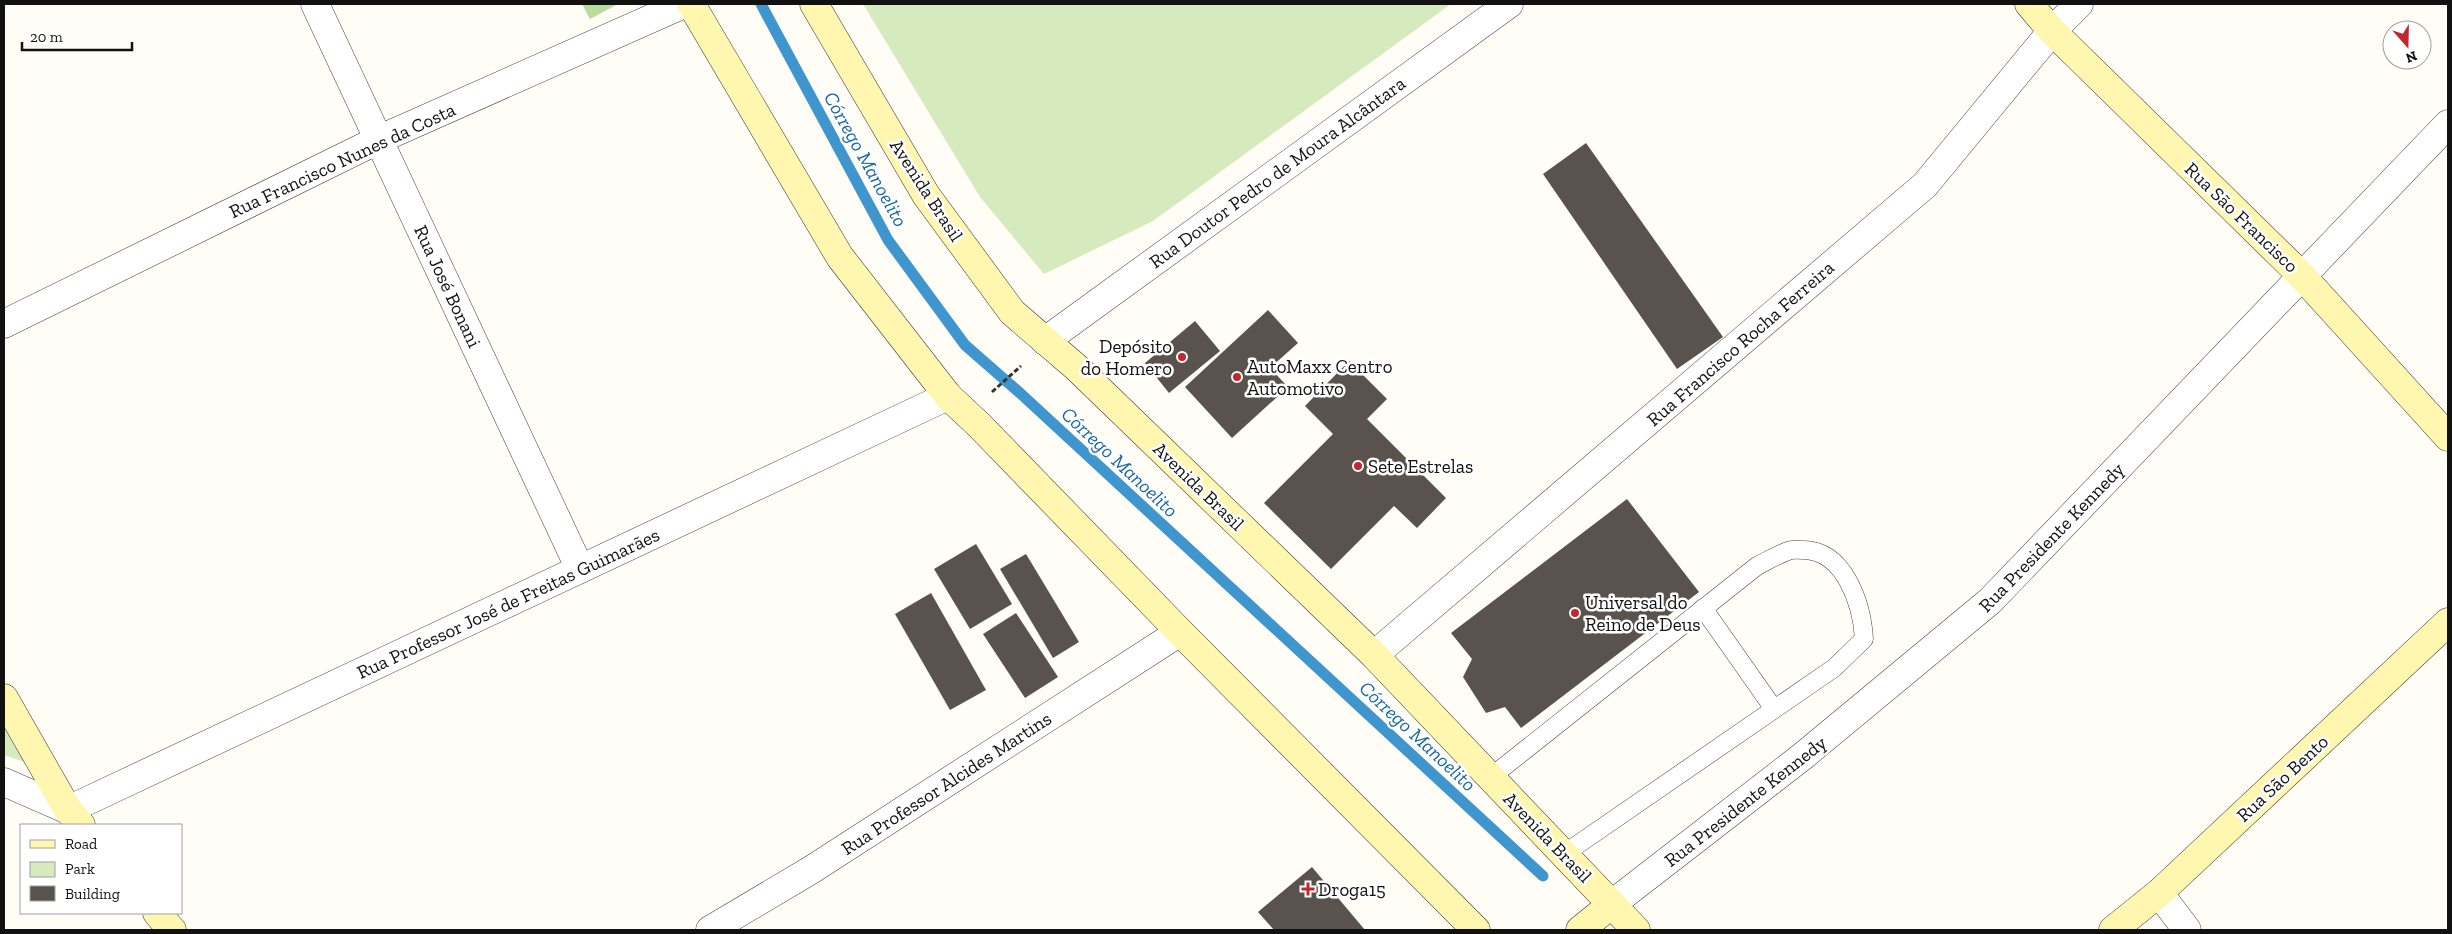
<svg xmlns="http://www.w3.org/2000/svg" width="2452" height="934" font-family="'Zilla Slab',serif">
	<rect width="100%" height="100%" fill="#fffdf5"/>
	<g fill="#d5ebbd">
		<polygon points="863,4 1451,4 1153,221 1044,274 980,197"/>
		<polygon points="4,713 36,766 4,755"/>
	</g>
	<polygon fill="#b9dc9c" points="582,4 618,4 590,19"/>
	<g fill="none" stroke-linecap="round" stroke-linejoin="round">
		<polyline stroke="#3f96cf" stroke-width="11" points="761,4 888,240 965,345 1020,393 1543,876"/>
	</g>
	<g fill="#5a524d">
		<polygon points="1586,143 1723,337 1677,369 1543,174"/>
		<polygon points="1268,310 1298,343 1270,368 1288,387 1232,438 1185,387"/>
		<polygon points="1195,321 1220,351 1169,393 1145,363"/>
		<polygon points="1349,361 1387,399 1367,419 1446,498 1417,528 1394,506 1331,569 1264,503 1333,434 1305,406"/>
		<polygon points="1627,499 1699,592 1521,728 1505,707 1486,713 1463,677 1472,659 1451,633"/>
		<polygon points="976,544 1012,604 970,629 934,569"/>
		<polygon points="1026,554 1079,642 1053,658 1000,569"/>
		<polygon points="931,593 986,690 950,710 895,614"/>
		<polygon points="1016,613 1058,677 1025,698 983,634"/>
		<polygon points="1312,867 1365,930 1274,930 1258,912"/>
	</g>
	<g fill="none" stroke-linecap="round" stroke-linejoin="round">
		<defs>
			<g id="lane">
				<polyline points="1703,608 1774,709"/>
				<path d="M1491 777 1757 566C1767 561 1777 555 1788 551 1792 549 1798 550 1803 550 1845 550 1862 605 1864 639L1834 668 1564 854"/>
			</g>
			<g id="street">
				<polyline points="315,4 580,569"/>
				<polyline points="4,324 380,139 684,4"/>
				<polyline points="1045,341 1509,4"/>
				<polyline points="1374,655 1925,185 2052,31 2079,4"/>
				<polyline points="4,782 68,810 948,396"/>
				<polyline points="2159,893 2187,930"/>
				<polyline points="1612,904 1803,756 1990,601 2448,124"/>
				<polyline points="710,930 811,870 1180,632"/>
			</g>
			<g id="secondary">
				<polyline points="691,4 840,257 948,396 979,425 1180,632 1476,930"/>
				<polyline points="814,4 926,195 1012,312 1077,368 1374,655 1636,930"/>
				<polyline points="2029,4 2052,31 2302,276 2448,437"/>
				<polyline points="4,698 68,810 81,825"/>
				<polyline points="157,913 172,930"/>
				<polyline points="1580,930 1612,904"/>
				<polyline points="2113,930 2159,893 2448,622"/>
			</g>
		</defs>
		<use href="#lane" stroke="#444" stroke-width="19"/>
		<use href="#street" stroke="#444" stroke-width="29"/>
		<use href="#secondary" stroke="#333" stroke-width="29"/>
		<polyline stroke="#333" stroke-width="3" stroke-dasharray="5 2.5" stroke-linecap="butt" points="992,392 1021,366"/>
		<use href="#lane" stroke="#fff" stroke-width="18"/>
		<use href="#street" stroke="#fff" stroke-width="28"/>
		<use href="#secondary" stroke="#fff6b0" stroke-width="28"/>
	</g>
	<g fill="#c4262e" stroke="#fff" stroke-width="2">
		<circle cx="1182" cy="357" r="5"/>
		<circle cx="1237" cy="377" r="5"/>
		<circle cx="1358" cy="466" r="5"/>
		<circle cx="1575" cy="613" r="5"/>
		<path d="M1305.5 881.5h5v5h5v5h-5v5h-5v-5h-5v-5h5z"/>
	</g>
	<g text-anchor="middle" stroke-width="5" stroke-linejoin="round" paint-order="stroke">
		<g font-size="19" fill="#111" stroke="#fff">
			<text transform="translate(342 160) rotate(-25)" y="7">Rua Francisco Nunes da Costa</text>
			<text transform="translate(1277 172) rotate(-36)" y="7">Rua Doutor Pedro de Moura Alcântara</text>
			<text transform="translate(927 190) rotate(57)" y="7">Avenida Brasil</text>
			<text transform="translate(2242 217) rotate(44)" y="7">Rua São Francisco</text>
			<text transform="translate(448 286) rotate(65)" y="7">Rua José Bonani</text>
			<text transform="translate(1740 343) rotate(-41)" y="7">Rua Francisco Rocha Ferreira</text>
			<text transform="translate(1199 486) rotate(44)" y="7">Avenida Brasil</text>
			<text transform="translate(2051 537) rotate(-46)" y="7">Rua Presidente Kennedy</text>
			<text transform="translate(508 603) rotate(-25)" y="7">Rua Professor José de Freitas Guimarães</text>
			<text transform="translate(2282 778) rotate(-43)" y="7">Rua São Bento</text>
			<text transform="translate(946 783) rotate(-33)" y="7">Rua Professor Alcides Martins</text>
			<text transform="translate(1745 801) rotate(-38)" y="7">Rua Presidente Kennedy</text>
			<text transform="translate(1548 837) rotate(46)" y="7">Avenida Brasil</text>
		</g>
		<g font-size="19" fill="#111" stroke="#fff" text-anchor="start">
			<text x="1172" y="353" text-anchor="end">Depósito<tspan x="1172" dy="22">do Homero</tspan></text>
			<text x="1247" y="373">AutoMaxx Centro<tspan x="1247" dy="22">Automotivo</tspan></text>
			<text x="1368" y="473">Sete Estrelas</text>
			<text x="1585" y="609">Universal do<tspan x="1585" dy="22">Reino de Deus</tspan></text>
			<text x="1318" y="896">Droga15</text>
		</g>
		<g font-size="20" font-style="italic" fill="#1768a6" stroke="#fff">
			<text transform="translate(866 159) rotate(61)" y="7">Córrego Manoelito</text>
			<text transform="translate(1120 462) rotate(43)" y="7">Córrego Manoelito</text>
			<text transform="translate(1418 736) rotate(43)" y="7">Córrego Manoelito</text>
		</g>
	</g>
	<rect width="2452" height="934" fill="none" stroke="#111111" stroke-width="10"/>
	<rect x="20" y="824" width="162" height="90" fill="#ffffff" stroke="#a0a0a0"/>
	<rect x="30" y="840" width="25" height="8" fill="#fff6b0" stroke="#a0a0a0"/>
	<text x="65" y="849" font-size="15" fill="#111111">Road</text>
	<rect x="30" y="862" width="25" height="15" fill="#d5ebbd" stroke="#a0a0a0"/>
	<text x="65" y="874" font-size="15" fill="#111111">Park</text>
	<rect x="30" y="886" width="25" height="15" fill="#5a524d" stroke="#a0a0a0"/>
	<text x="65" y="899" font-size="15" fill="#111111">Building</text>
	<g transform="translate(2407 45) rotate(160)"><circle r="24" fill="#ffffff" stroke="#a0a0a0"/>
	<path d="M0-4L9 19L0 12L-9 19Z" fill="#c4262e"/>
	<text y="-8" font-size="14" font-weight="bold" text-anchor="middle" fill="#111111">N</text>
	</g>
	<path d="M22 42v8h110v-8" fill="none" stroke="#111111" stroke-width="2.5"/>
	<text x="30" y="42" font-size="15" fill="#111111" stroke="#ffffff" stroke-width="4" paint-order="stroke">20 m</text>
</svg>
